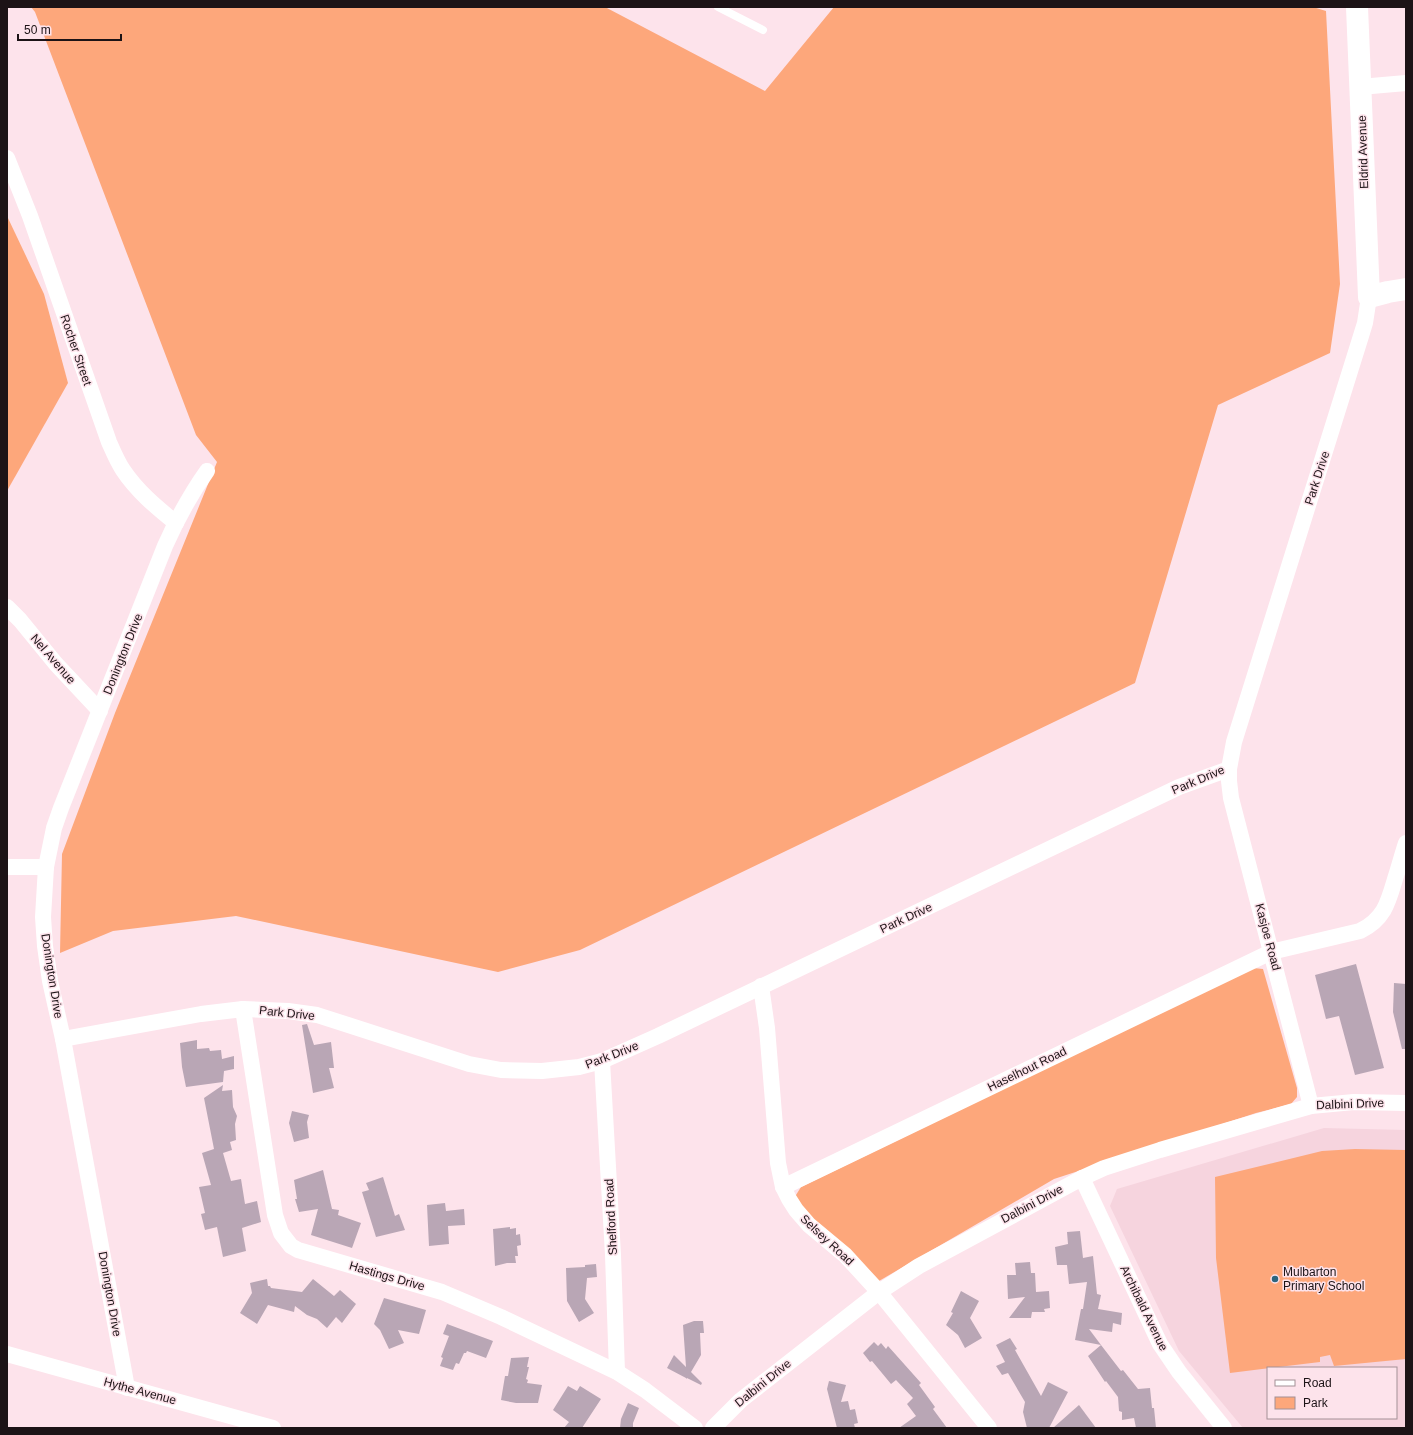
<svg xmlns="http://www.w3.org/2000/svg" width="1413" height="1435" font-family="Arial,sans-serif">
	<rect width="100%" height="100%" fill="#fde3eb"/>
	<path fill="#f6d4de" fill-rule="evenodd" d="M1324 1128 1406 1130V1428H1243L1179 1351 1110 1206 1117 1189ZM1268 1368H1396V1418H1268Z"/>
	<g fill="#fda77b">
		<polygon points="31,7 605,7 765,91 834,7 1313,7 1326,11 1340,284 1330,353 1218,405 1135,683 580,950 498,972 236,916 113,931 60,953 62,854 115,713 217,462 196,435 35,12"/>
		<polygon points="7,216 44,294 68,383 7,491"/>
		<polygon points="1253,968 1263,969 1297,1088 1297,1097 1291,1104 1256,1113 1054,1179 879,1281 796,1203 796,1195 801,1187"/>
		<polygon points="1355,1149 1406,1150 1406,1359 1334,1366 1330,1355 1320,1357 1320,1362 1230,1373 1216,1258 1215,1177 1322,1151"/>
	</g>
	<g fill="#b9a6b5">
		<polygon points="1356,964 1384,1068 1355,1075 1339,1016 1326,1019 1315,975"/>
		<polygon points="1394,983 1406,984 1406,1049 1402,1049 1393,1012"/>
		<polygon points="307,1024 314,1045 331,1042 334,1068 329,1068 334,1088 313,1093 302,1025"/>
		<polygon points="197,1040 197,1049 209,1048 210,1051 221,1050 222,1059 234,1056 234,1069 224,1071 223,1082 186,1087 182,1067 180,1043"/>
		<polygon points="223,1085 222,1091 232,1090 233,1107 237,1116 235,1124 236,1140 230,1142 232,1150 223,1153 231,1181 241,1179 245,1204 257,1201 261,1222 242,1228 246,1251 223,1257 217,1227 205,1230 201,1214 205,1213 199,1187 211,1185 202,1153 214,1149 204,1098"/>
		<polygon points="292,1111 309,1115 307,1122 309,1138 294,1142 289,1123"/>
		<polygon points="323,1170 332,1209 339,1210 338,1215 361,1223 352,1248 311,1235 318,1209 299,1212 295,1199 297,1199 294,1180"/>
		<polygon points="383,1177 395,1216 399,1214 405,1230 376,1237 362,1192 369,1190 366,1183"/>
		<polygon points="445,1203 446,1211 464,1209 465,1225 448,1226 449,1244 429,1246 427,1205"/>
		<polygon points="510,1227 510,1229 516,1228 516,1235 520,1234 521,1245 517,1246 518,1256 515,1256 516,1263 507,1263 495,1266 493,1229"/>
		<polygon points="1080,1231 1083,1258 1093,1256 1097,1294 1101,1295 1098,1309 1122,1313 1121,1325 1113,1323 1112,1332 1089,1329 1101,1345 1075,1340 1081,1309 1083,1309 1087,1282 1069,1284 1067,1265 1057,1265 1055,1247 1068,1244 1067,1232"/>
		<polygon points="1030,1262 1031,1273 1035,1273 1036,1292 1049,1291 1050,1308 1044,1309 1045,1312 1032,1312 1031,1318 1009,1318 1025,1297 1008,1299 1007,1275 1016,1275 1015,1263"/>
		<polygon points="596,1264 597,1277 587,1278 585,1299 594,1313 579,1322 567,1301 566,1268 585,1267 585,1265"/>
		<polygon points="267,1279 268,1286 270,1286 271,1288 302,1292 313,1279 334,1296 340,1290 356,1304 342,1323 336,1317 327,1328 317,1319 307,1315 295,1306 294,1312 268,1305 257,1324 240,1313 252,1293 250,1283"/>
		<polygon points="961,1291 979,1301 970,1318 982,1338 965,1348 958,1335 946,1325 953,1313 951,1312"/>
		<polygon points="384,1298 426,1310 419,1334 398,1330 404,1343 389,1349 380,1330 374,1324"/>
		<polygon points="694,1321 703,1321 704,1333 700,1333 701,1355 691,1372 702,1383 701,1385 687,1378 686,1379 686,1378 667,1368 674,1355 686,1367 683,1325"/>
		<polygon points="447,1324 493,1341 486,1358 467,1351 466,1353 464,1353 459,1364 456,1363 453,1370 440,1366 443,1358 441,1357 449,1336 443,1334"/>
		<polygon points="1010,1338 1017,1349 1015,1350 1041,1396 1048,1382 1068,1392 1049,1428 1027,1428 1023,1412 1025,1402 1008,1373 1002,1375 996,1366 1005,1362 996,1345"/>
		<polygon points="874,1342 878,1346 881,1343 886,1349 888,1346 921,1383 919,1385 935,1407 933,1409 947,1428 899,1428 916,1416 907,1404 913,1398 896,1380 891,1384 872,1361 870,1362 863,1353"/>
		<polygon points="1101,1345 1121,1371 1123,1370 1138,1389 1150,1388 1152,1408 1154,1408 1156,1428 1136,1428 1134,1418 1122,1420 1122,1412 1119,1411 1118,1397 1106,1381 1105,1382 1088,1356"/>
		<polygon points="529,1357 527,1367 529,1367 526,1379 528,1380 527,1383 542,1385 538,1403 516,1403 501,1400 505,1376 508,1376 511,1358"/>
		<polygon points="829,1381 846,1385 841,1402 848,1401 850,1410 855,1409 858,1423 854,1424 855,1428 837,1428 827,1389"/>
		<polygon points="568,1386 577,1391 580,1386 601,1399 582,1428 564,1428 569,1422 553,1410"/>
		<polygon points="628,1403 639,1408 633,1423 633,1428 620,1428 621,1419"/>
		<polygon points="1079,1405 1096,1428 1053,1428"/>
	</g>
	<g fill="none" stroke-linecap="round" stroke-linejoin="round">
		<polyline stroke="#fff" stroke-width="8" points="718,7 763,30"/>
		<g stroke="#fff" stroke-width="16">
			<polyline points="1360,87 1406,83"/>
			<path d="M7 158 30 216 109 442C113 451 117 461 123 470 137 491 156 507 176 523"/>
			<polyline points="7,607 20,620 56,664 100,711"/>
			<polyline points="1229,769 1229,781 1231,798 1311,1106"/>
			<polyline points="7,867 46,867"/>
			<polyline points="761,986 767,1028 778,1163 783,1187 789,1199 796,1210 809,1225 845,1255 879,1292 989,1428"/>
			<polyline points="243,1009 275,1215 281,1233 291,1246 298,1250 442,1292 501,1317 617,1372 645,1390 695,1428"/>
			<polyline points="63,1039 201,1014 243,1009 288,1011 317,1015 469,1064 501,1070 542,1071 579,1067 602,1061 658,1036 1179,787 1229,769 1234,742 1361,336 1365,323 1369,297"/>
			<polyline points="602,1061 613,1255 617,1372"/>
			<polyline points="1082,1178 1160,1344 1179,1372 1224,1428"/>
			<path d="M783 1187 1271 952 1360 931C1384 919 1388 903 1395 879 1399 867 1402 855 1406 843"/>
			<polyline points="7,1354 273,1428"/>
			<path d="M127 1388 63 1039 50 981 45 946 43 917 46 867 54 828 61 808 165 546C177 519 190 495 207 471"/>
			<polyline points="713,1428 741,1400 879,1292 919,1266 1082,1178 1104,1168 1160,1150 1311,1106 1354,1102 1406,1103"/>
		</g>
		<polyline stroke="#fff" stroke-width="22" points="1357,7 1369,297 1388,292 1406,289"/>
	</g>
	<circle fill="#2c657f" stroke="#fde3eb" stroke-width="1.5" cx="1275" cy="1279" r="4"/>
	<g text-anchor="middle" stroke-width="3" stroke-linejoin="round" paint-order="stroke">
		<g font-size="12" fill="#1c1316" stroke="#fde3eb">
			<text transform="translate(1363 152) rotate(-92)" y="4">Eldrid Avenue</text>
			<text transform="translate(76 350) rotate(71)" y="4">Rocher Street</text>
			<text transform="translate(1317 478) rotate(-72)" y="4">Park Drive</text>
			<text transform="translate(123 654) rotate(-68)" y="4">Donington Drive</text>
			<text transform="translate(53 659) rotate(49)" y="4">Nel Avenue</text>
			<text transform="translate(1198 780) rotate(-23)" y="4">Park Drive</text>
			<text transform="translate(906 918) rotate(-25)" y="4">Park Drive</text>
			<text transform="translate(1268 937) rotate(75)" y="4">Kasjoe Road</text>
			<text transform="translate(52 976) rotate(81)" y="4">Donington Drive</text>
			<text transform="translate(287 1013) rotate(6)" y="4">Park Drive</text>
			<text transform="translate(612 1055) rotate(-21)" y="4">Park Drive</text>
			<text transform="translate(1027 1069) rotate(-26)" y="4">Haselhout Road</text>
			<text transform="translate(1350 1104) rotate(-2)" y="4">Dalbini Drive</text>
			<text transform="translate(1032 1204) rotate(-28)" y="4">Dalbini Drive</text>
			<text transform="translate(611 1217) rotate(-93)" y="4">Shelford Road</text>
			<text transform="translate(827 1240) rotate(43)" y="4">Selsey Road</text>
			<text transform="translate(387 1276) rotate(16)" y="4">Hastings Drive</text>
			<text transform="translate(110 1294) rotate(80)" y="4">Donington Drive</text>
			<text transform="translate(1144 1308) rotate(64)" y="4">Archibald Avenue</text>
			<text transform="translate(763 1383) rotate(-39)" y="4">Dalbini Drive</text>
			<text transform="translate(140 1391) rotate(15)" y="4">Hythe Avenue</text>
		</g>
		<g font-size="12" fill="#1c1316" stroke="#fde3eb" text-anchor="start">
			<text x="1283" y="1276">Mulbarton<tspan x="1283" dy="14">Primary School</tspan></text>
		</g>
	</g>
	<rect width="1413" height="1435" fill="none" stroke="#1c1316" stroke-width="16"/>
	<rect x="1267" y="1367" width="130" height="52" fill="#fde3eb" stroke="#a39096"/>
	<rect x="1275" y="1380" width="20" height="6" fill="#ffffff" stroke="#a39096"/>
	<text x="1303" y="1387" font-size="12" fill="#1c1316">Road</text>
	<rect x="1275" y="1397" width="20" height="12" fill="#fda77b" stroke="#a39096"/>
	<text x="1303" y="1407" font-size="12" fill="#1c1316">Park</text>
	<path d="M18 34v6h103v-6" fill="none" stroke="#1c1316" stroke-width="2"/>
	<text x="24" y="34" font-size="12" fill="#1c1316" stroke="#fde3eb" stroke-width="3" paint-order="stroke">50 m</text>
</svg>
